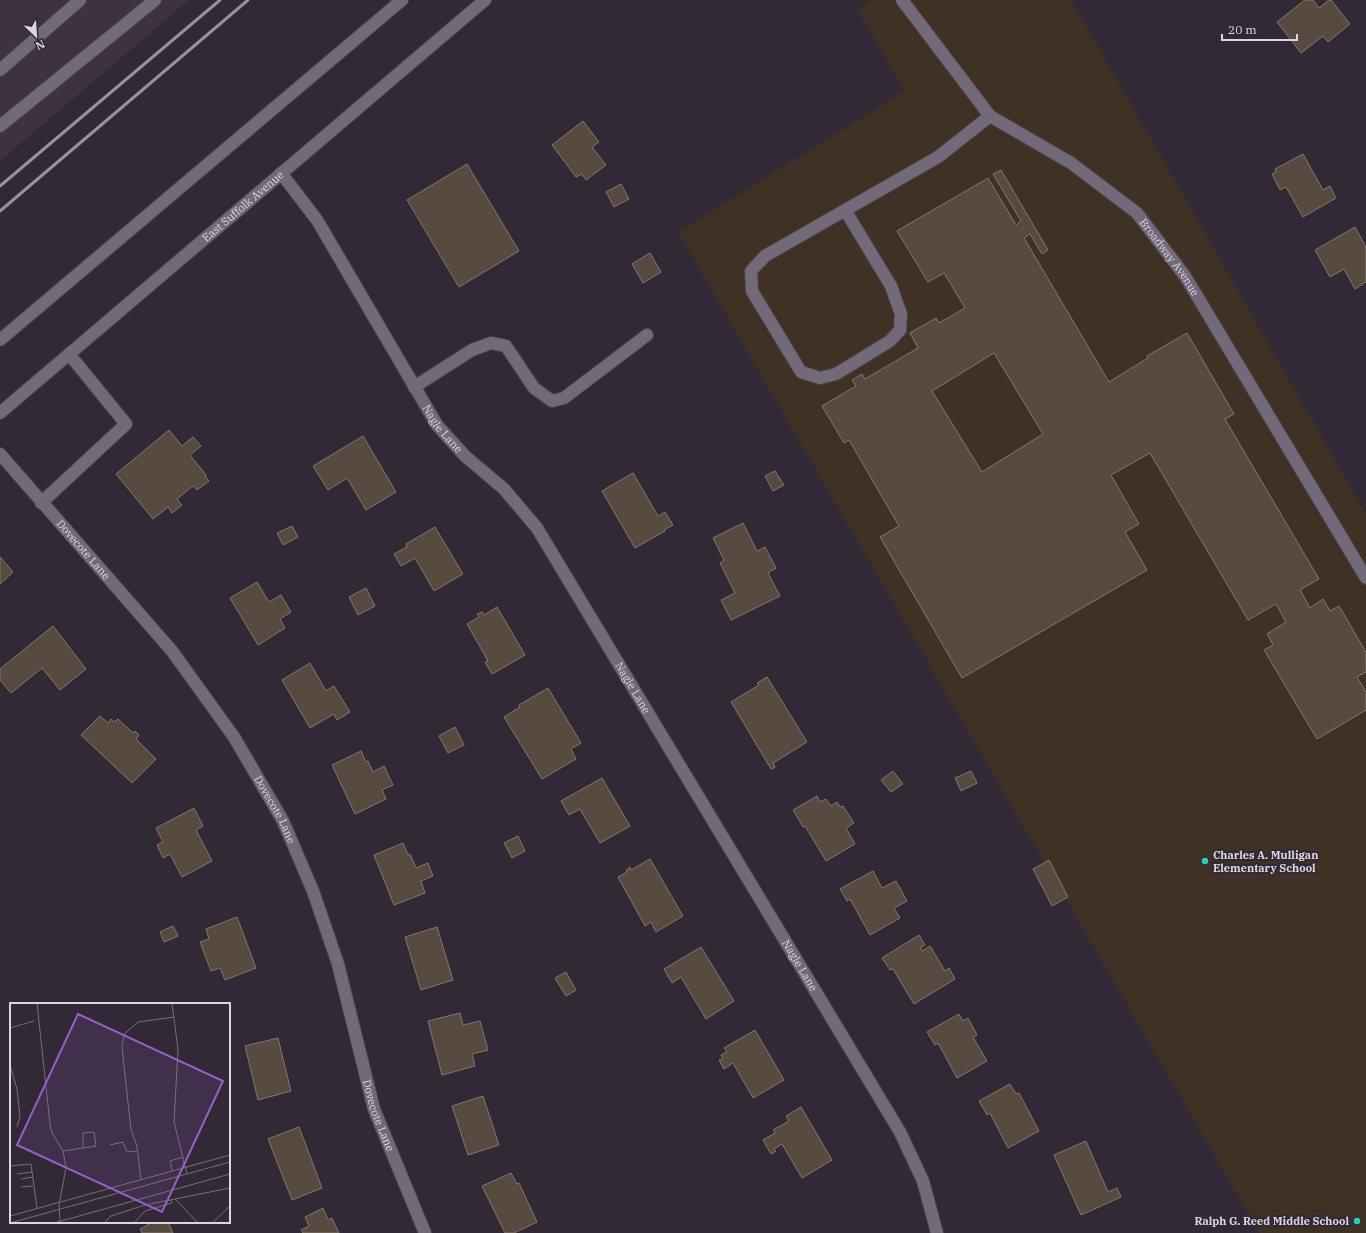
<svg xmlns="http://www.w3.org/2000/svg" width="1366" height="1233" font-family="'IBM Plex Serif',serif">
	<rect width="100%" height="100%" fill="#312935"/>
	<polygon fill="#3e3241" points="0,0 189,0 0,161"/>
	<polygon fill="#3f3124" points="871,0 1071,0 1366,514 1366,1233 1260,1233 678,232 905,91 857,9"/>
	<g fill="#574b40" stroke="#84776c" fill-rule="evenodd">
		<polygon points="1305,0 1313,0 1319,8 1329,0 1331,0 1350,24 1328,42 1323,36 1301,53 1277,22"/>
		<polygon points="583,121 599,142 592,147 606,165 586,180 582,174 576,177 552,145"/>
		<polygon points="1303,154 1323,190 1330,186 1336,198 1303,217 1286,187 1280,190 1272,174 1276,172 1275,169"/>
		<polygon points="467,164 519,251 459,287 407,200"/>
		<path d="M1001 170 1048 250 1042 254 1030 234 1024 238 1109 382 1148 358 1147 356 1187 333 1234 414 1225 419 1319 579 1300 590 1310 608 1323 599 1330 611 1339 606 1366 652V672L1357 677 1366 692V710L1317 739 1264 650 1273 645 1267 634 1286 622 1276 604 1248 620 1150 453 1111 475 1139 524 1125 532 1147 570 962 678 880 537 899 526 849 440 844 443 822 406 856 386 852 380 862 374 865 379 918 348 910 333 936 318 939 323 965 308 944 273 928 282 897 231 988 178 1016 225 1021 221 993 174ZM994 353 1043 434 982 472 932 391Z"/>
		<polygon points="621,184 629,199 614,207 606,192"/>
		<polygon points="1355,227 1366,247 1366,282 1355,289 1344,269 1330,277 1315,250"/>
		<polygon points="650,253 661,272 643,283 632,264"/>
		<polygon points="169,430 182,446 193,437 201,446 190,455 206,475 205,476 209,481 197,490 193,486 177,499 182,505 172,513 168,507 153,519 116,474"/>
		<polygon points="363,436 396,492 366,510 347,478 328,490 313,466"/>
		<polygon points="775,471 784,485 773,491 765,476"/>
		<polygon points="633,473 658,516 665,512 673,525 664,530 665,531 635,548 602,491"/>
		<polygon points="743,523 757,551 765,547 776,568 768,573 780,596 731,620 721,600 735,593 720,563 724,560 713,538"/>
		<polygon points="292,526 298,537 283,545 277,533"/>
		<polygon points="435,527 463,574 434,591 415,558 401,566 394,554 407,547 406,544"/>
		<polygon points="0,557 13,572 0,584"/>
		<polygon points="257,582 269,602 281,595 291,612 280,619 285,628 258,645 230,598"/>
		<polygon points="366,588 375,606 358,615 349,597"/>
		<polygon points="497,607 525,655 492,674 485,662 488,661 467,624 479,617 477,614 482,612 484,615"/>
		<polygon points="53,626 86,669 60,690 42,668 11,693 0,680 0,669"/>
		<polygon points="310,663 326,691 334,686 350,712 337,720 334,714 310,728 282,680"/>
		<polygon points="767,677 807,742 773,763 775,767 771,769 731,702 759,685 757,683"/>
		<polygon points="548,688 581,743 571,749 576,759 542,779 504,717 520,707 519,705"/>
		<polygon points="100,716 108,723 111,719 114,722 118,719 133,733 135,731 139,735 136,739 156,759 132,783 81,735"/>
		<polygon points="455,727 464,745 448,753 439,736"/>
		<polygon points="361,751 366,762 368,761 373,772 384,766 393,785 382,790 386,799 355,814 332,765"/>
		<polygon points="893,771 903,784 891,792 881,780"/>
		<polygon points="971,771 977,783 961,791 955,778"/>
		<polygon points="602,778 630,826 600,843 580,809 569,815 561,801"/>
		<polygon points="817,796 820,802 826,799 831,806 837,802 840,807 843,806 854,823 846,828 855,844 826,861 805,826 803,827 793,810"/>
		<polygon points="194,808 203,826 196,830 212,861 182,877 170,854 163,858 157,845 163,842 156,828"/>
		<polygon points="518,836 525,851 512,858 504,843"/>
		<polygon points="403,843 408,855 410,854 416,868 428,863 433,876 421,881 425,893 394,905 374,855"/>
		<polygon points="650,859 683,916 656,932 651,922 645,926 618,877 627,872 626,870 630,867 631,870"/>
		<polygon points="1049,860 1068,897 1052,906 1033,869"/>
		<polygon points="873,871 882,888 896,881 907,901 894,908 900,918 870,935 850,899 847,901 840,889"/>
		<polygon points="237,917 256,968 225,980 220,968 211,971 200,942 209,939 206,929"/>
		<polygon points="173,926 178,936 164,942 160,932"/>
		<polygon points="437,927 453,980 421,990 405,937"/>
		<polygon points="919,935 925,945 920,948 922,951 930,946 945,971 949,968 955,979 914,1004 893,969 890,970 882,958"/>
		<polygon points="701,947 734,1001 706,1019 681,977 672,983 664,969"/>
		<polygon points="566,972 576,990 566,996 555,978"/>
		<polygon points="460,1013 463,1025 480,1021 488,1050 472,1054 475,1066 442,1075 428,1021"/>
		<polygon points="959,1014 963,1021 968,1018 977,1035 973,1037 987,1061 957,1078 938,1043 935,1045 927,1032"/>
		<polygon points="755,1030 784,1080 753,1098 733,1063 724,1069 719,1060 723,1059 721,1055 727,1052 724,1048"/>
		<polygon points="278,1038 291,1091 258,1100 245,1046"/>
		<polygon points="1010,1084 1016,1094 1019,1093 1039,1131 1008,1148 990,1113 987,1115 979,1101"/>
		<polygon points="483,1096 499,1145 468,1155 452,1106"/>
		<polygon points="801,1107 832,1160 802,1178 782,1144 774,1149 776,1151 771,1154 763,1140 775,1133 773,1130 789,1121 786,1116"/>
		<polygon points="299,1127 322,1188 292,1200 268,1139"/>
		<polygon points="1086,1141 1108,1192 1117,1188 1121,1197 1081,1215 1054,1155"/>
		<polygon points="511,1173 517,1184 519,1183 537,1222 514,1233 505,1233 482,1186"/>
		<polygon points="323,1208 328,1220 332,1218 339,1233 303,1233 301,1230 309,1226 305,1217"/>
		<polygon points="147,1222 168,1222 173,1233 142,1233 140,1229 148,1225"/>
	</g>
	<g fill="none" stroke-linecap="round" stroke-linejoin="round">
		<defs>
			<g id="service">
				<polyline points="0,70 80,0"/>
				<polyline points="0,126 155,0"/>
				<polyline points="845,210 891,286 901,314 900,330 890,341 836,374 820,378 801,372 752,291 751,271 765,256 938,157 990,116"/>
				<polyline points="414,387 472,350 491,343 506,346 534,388 552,401 564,398 647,335"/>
				<polyline points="41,503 126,424 69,354"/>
			</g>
			<g id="minor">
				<path id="s1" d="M902 0 990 116 1071 163 1137 213 1185 276 1366 578"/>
				<path id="s2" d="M281 173 317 220 437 425 465 456 504 489 537 528 900 1132 923 1181 937 1233"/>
				<path id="s3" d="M0 454 172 651 234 737 283 821 313 891 338 964 374 1109 425 1233"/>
			</g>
			<g id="secondary">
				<polyline points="0,340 402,0"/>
				<path id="s4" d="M0 413 485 0"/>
			</g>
		</defs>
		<use href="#service" stroke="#4c454f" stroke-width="14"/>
		<use href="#minor" stroke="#4c454f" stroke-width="14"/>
		<use href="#secondary" stroke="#4c454f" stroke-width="14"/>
		<use href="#service" stroke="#726a78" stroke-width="12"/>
		<use href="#minor" stroke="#726a78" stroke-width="12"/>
		<use href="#secondary" stroke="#726a78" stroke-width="12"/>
		<g stroke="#98929c" stroke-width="3">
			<polyline points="0,186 220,0"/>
			<polyline points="0,211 248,0"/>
		</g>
	</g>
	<g fill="#1cd5b1" stroke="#312935" stroke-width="1.5">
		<circle cx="1205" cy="861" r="4"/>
		<circle cx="1357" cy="1221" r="4"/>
	</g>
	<g text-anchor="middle" stroke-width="4" stroke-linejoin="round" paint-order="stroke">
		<g font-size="11" fill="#dcd7df" stroke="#312935">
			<text dy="4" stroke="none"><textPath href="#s4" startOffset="319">East Suffolk Avenue</textPath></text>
			<text dy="4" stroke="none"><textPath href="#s1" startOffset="377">Broadway Avenue</textPath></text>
			<text dy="4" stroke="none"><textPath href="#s2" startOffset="303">Nagle Lane</textPath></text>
			<text dy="4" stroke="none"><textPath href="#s3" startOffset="127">Dovecote Lane</textPath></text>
			<text dy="4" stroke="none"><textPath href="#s2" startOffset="627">Nagle Lane</textPath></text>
			<text dy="4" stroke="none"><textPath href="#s3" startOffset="451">Dovecote Lane</textPath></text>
			<text dy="4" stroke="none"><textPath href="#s2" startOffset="951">Nagle Lane</textPath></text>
			<text dy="4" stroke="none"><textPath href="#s3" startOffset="775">Dovecote Lane</textPath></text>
		</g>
		<g font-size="11" font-weight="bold" fill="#dcd7df" stroke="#312935" text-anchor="start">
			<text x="1213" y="859">Charles A. Mulligan<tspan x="1213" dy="13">Elementary School</tspan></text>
			<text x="1349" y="1225" text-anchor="end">Ralph G. Reed Middle School</text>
		</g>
	</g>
	<g transform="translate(10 1003)">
		<rect width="220" height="220" fill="#312935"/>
		<path fill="none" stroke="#756f79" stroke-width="1" d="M27 0 40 121 42 130 53 148 56 165 49 202 50 220M162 0 168 47 164 119 177 171M0 25 24 18M0 62 7 86 10 113 7 124M100 142 113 139 117 149 127 148M53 148 86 143 84 129 73 130V145M0 163 21 161 27 205M162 168 160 158 173 154M7 171 22 169M11 176 23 174M131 177 127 143 121 127 112 44 114 31 128 19 164 14M11 184 23 183M165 196 188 220M0 213 220 152M0 220 220 159M44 220 220 171M94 220 101 213 135 202 220 185M124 220 135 208 162 200 161 197M202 220 220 203"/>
		<path fill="#985fc9" fill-opacity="0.15" stroke="#985fc9" stroke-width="2" d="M68 11 213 78 152 209 7 142Z"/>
		<rect width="220" height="220" fill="none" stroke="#dcd7df" stroke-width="2"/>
	</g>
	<g transform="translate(36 36) rotate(155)" stroke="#312935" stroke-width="3" paint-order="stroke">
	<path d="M0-3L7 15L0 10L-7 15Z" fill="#dcd7df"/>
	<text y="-6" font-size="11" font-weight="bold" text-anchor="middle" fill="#dcd7df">N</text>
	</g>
	<path d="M1222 34v6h75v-6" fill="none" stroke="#dcd7df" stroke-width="2"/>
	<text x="1228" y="34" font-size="12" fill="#dcd7df" stroke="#312935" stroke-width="3" paint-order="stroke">20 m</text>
</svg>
